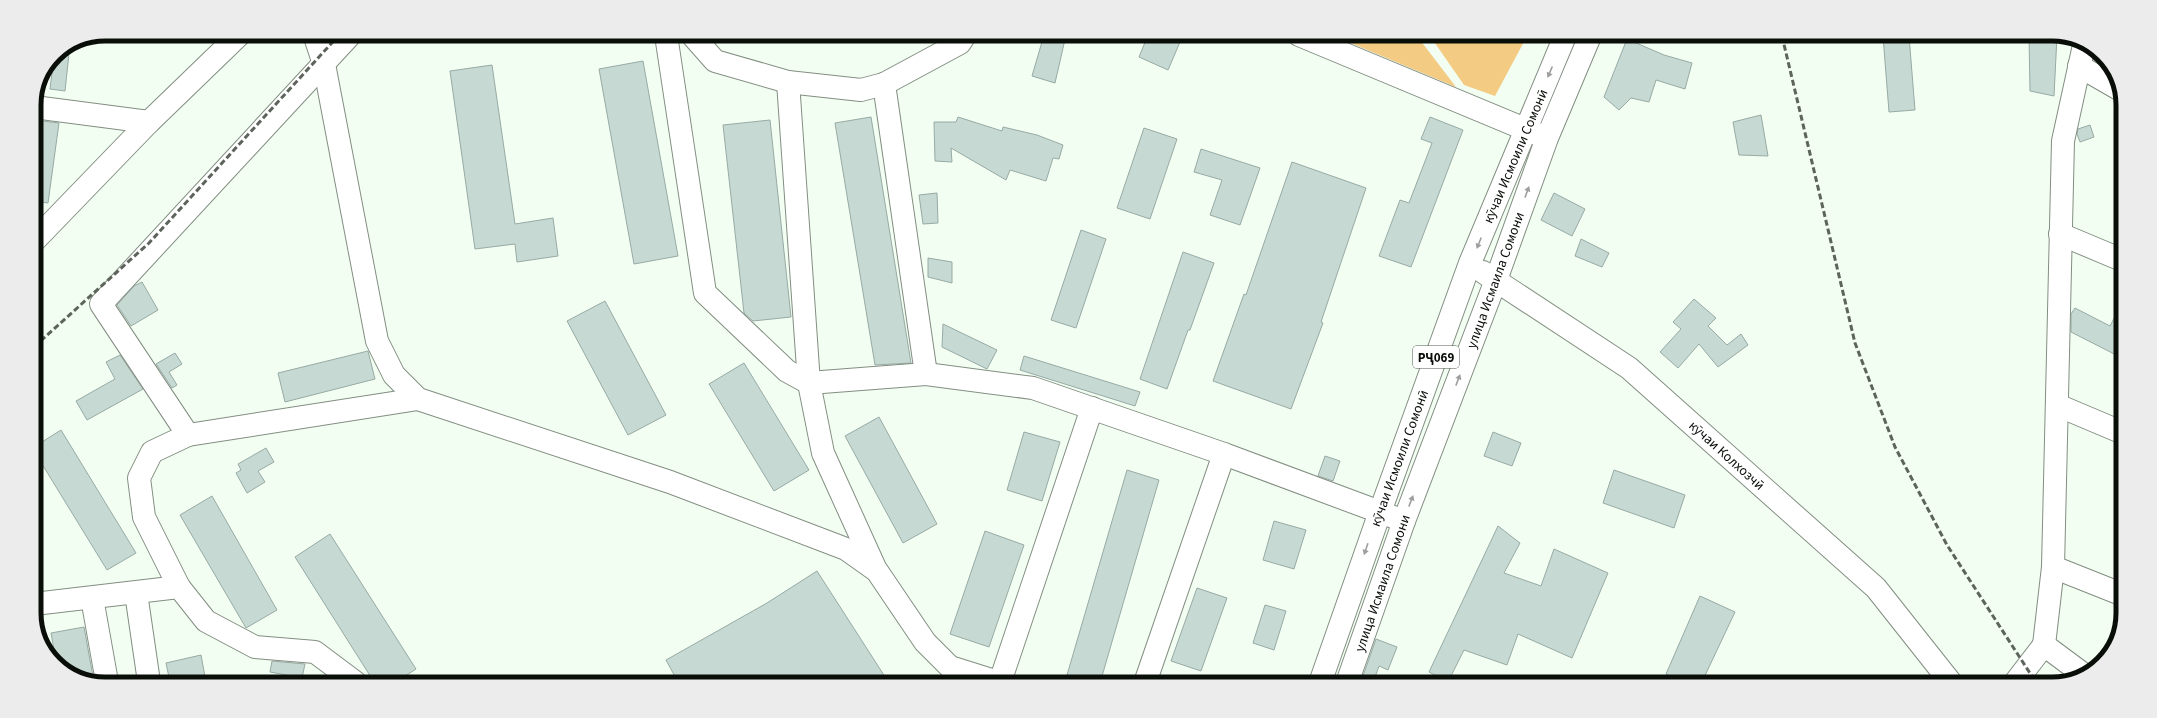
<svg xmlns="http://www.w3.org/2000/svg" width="2157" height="718" font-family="'Source Sans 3',sans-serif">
	<rect width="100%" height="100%" fill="#f2fef1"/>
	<g fill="#f3cb83">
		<polygon points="1334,36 1417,36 1456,87"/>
		<polygon points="1430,36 1527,36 1495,96 1464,85"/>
	</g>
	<g fill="#c6d9d3" stroke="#98aaa5">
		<polygon points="1044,35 1066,35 1055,83 1032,76"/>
		<polygon points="1148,35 1183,35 1168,70 1139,57"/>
		<polygon points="1883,36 1909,36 1915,110 1889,112"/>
		<polygon points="2029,36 2057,36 2054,96 2030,91"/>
		<polygon points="1627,39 1664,55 1692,63 1685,89 1656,80 1649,102 1631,98 1619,110 1604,97"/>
		<polygon points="70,44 65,91 50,89 54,56"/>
		<polygon points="643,61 678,256 634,264 599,69"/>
		<polygon points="492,65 515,224 553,218 558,256 517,262 515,244 475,249 450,71"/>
		<polygon points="1761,115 1768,156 1739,155 1733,122"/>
		<polygon points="871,117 911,363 875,365 835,123"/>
		<polygon points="958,117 1002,131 1003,127 1037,135 1063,145 1059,159 1053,158 1046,181 1010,170 1006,180 951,148 952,162 935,161 934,122 956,122"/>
		<polygon points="1430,117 1463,130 1411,267 1379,256 1400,200 1409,203 1432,143 1421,139"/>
		<polygon points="34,120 59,123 48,203 34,201 34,157 37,135 34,135"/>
		<polygon points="770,120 791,317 753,321 744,313 723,125"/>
		<polygon points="2090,125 2094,137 2080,142 2077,134 2078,129"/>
		<polygon points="1144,128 1177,139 1150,219 1117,208"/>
		<polygon points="1201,149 1260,168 1240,225 1210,215 1222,180 1194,172"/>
		<polygon points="1292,162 1366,188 1321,322 1323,323 1291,409 1213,381 1244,294 1246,295"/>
		<polygon points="937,193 938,223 923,224 919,195"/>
		<polygon points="1554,193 1585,209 1572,236 1541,220"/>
		<polygon points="1081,230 1106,239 1076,328 1051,320"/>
		<polygon points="1581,239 1609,253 1602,267 1575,256"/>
		<polygon points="1183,252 1214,263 1190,330 1188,330 1167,389 1140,379"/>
		<polygon points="928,258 952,262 952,283 928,277"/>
		<polygon points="142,282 158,310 131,326 117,305 134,286"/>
		<polygon points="1694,299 1716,318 1708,326 1727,345 1741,334 1748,345 1718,367 1699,344 1678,368 1660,352 1681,329 1673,322"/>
		<polygon points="605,301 666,415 628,435 567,321"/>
		<polygon points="2122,303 2122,358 2071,332 2071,314 2075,308 2110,326"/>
		<polygon points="943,324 997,350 987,369 942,347"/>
		<polygon points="368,351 375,379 285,402 278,373"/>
		<polygon points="175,353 182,364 169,372 177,385 172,388 156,364"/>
		<polygon points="120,355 143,389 87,420 76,401 115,379 106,362"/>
		<polygon points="1024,356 1140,392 1135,406 1020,370"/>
		<polygon points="744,363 809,470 774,491 709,384"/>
		<polygon points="879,417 937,524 903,543 845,436"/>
		<polygon points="61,430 136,553 107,570 34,451 34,447"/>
		<polygon points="1024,432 1060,442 1042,501 1007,490"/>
		<polygon points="1493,432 1521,443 1512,466 1484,456"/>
		<polygon points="266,448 274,462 258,471 265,482 247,493 236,473 241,470 238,464"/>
		<polygon points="1325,456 1340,461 1333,481 1318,476"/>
		<polygon points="1127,470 1159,480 1100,683 1092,683 1067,675"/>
		<polygon points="1614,470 1685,495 1674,528 1603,503"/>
		<polygon points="212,496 277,610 246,628 180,515"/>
		<polygon points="1274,521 1306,530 1294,569 1263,560"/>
		<polygon points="1498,526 1520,543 1504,573 1541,586 1554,549 1608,573 1572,658 1518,634 1507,665 1464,650 1448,682 1429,672"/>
		<polygon points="985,531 1024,545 989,647 950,634"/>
		<polygon points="330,534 416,669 396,682 374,682 295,557"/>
		<polygon points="817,571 889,683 678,682 666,660 767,603"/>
		<polygon points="1197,588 1227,598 1201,671 1171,661"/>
		<polygon points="1700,596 1735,612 1701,684 1689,684 1666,674"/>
		<polygon points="1265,605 1286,611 1274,650 1253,643"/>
		<polygon points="84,627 94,682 86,682 56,661 51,633"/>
		<polygon points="1376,639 1397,647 1388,670 1379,666 1374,680 1363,676"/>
		<polygon points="201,655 206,682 170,682 166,663"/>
		<polygon points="272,661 305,664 302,678 270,672"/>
	</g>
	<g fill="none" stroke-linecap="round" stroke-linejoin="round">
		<defs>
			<g id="minor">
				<polyline points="314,34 324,64 377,341 394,375 418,399 670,482 846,549 877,571 925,642 950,667 1001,683"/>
				<polyline points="666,35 705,293 787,371 809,383 926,374 1033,388 1224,454 1404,521"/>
				<polyline points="692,35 715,61 788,82 861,90 884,84 960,43 965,35"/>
				<polyline points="1299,35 1544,137"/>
				<polyline points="2079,66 2119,89"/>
				<polyline points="788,82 809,383 823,453 876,570"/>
				<polyline points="884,84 926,374"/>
				<polyline points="34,107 149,122"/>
				<polyline points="2060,234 2122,260"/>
				<polyline points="34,241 149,122 240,34"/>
				<polyline points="2057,405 2121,432"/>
				<polyline points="188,435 101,304 351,34"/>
				<polyline points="2053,567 2121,594"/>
				<polyline points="136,593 149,682"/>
				<polyline points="92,598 107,682"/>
				<polyline points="34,604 179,587"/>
				<polyline points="2083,674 2044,645 2053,567 2063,141 2084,45"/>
				<polyline points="355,682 315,652 255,647 206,621 179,587 144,517 139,478 152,452 188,435 418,399"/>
				<polyline points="1000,682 1092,408"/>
				<polyline points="1145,683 1224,454"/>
				<polyline points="2014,684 2044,645"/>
			</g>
			<g id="major">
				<polyline points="1483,272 1629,368 1876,588 1952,684"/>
				<polyline points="1320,683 1380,512 1470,263 1565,36"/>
				<polyline points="1347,683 1404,521 1496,280 1547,138 1590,36"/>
			</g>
		</defs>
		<use href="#minor" stroke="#838e82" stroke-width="24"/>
		<use href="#major" stroke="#838e82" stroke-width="24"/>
		<use href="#minor" stroke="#fff" stroke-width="22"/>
		<use href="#major" stroke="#fff" stroke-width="22"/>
		<g stroke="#5d645c" stroke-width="3" stroke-dasharray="6 3" stroke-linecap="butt">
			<polyline points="1782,36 1855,343 1895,447 1947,545 2037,684"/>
			<polyline points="34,347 149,243 340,34"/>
		</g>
	</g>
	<defs><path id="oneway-solid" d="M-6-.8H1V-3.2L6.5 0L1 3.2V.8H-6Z"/></defs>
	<g fill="#9d9f9d">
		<use href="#oneway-solid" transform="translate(1550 72) rotate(113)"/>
		<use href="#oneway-solid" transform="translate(1527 192) rotate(-70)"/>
		<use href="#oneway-solid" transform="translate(1479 243) rotate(112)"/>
		<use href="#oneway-solid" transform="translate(1458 380) rotate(-69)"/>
		<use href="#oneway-solid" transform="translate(1411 501) rotate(-69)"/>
		<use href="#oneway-solid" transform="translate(1366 549) rotate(109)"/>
	</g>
	<g text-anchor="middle" stroke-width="3" stroke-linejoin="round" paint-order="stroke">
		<rect fill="#fff" stroke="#545653" stroke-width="1" x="1413" y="346" width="46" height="22" rx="3"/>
		<g font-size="13" font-weight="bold" fill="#0a0e09">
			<text x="1436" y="362">РҶ069</text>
		</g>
		<g font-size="14" fill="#0a0e09" stroke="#fff">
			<text transform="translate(1515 156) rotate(-67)" y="5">кӯчаи Исмоили Сомонӣ</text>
			<text transform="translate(1495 280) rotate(-70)" y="5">улица Исмаила Сомони</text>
			<text transform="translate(1727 455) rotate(42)" y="5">кӯчаи Колхозчӣ</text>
			<text transform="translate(1399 458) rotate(-70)" y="5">кӯчаи Исмоили Сомонӣ</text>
			<text transform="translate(1382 583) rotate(-71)" y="5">улица Исмаила Сомони</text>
		</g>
	</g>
	<path d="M0 0H2157V718H0ZM105 41H2052A64 64 0 0 1 2116 105V613A64 64 0 0 1 2052 677H105A64 64 0 0 1 41 613V105A64 64 0 0 1 105 41Z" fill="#ebeceb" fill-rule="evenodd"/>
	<path fill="none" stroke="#0a0e09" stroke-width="5" d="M105 41H2052A64 64 0 0 1 2116 105V613A64 64 0 0 1 2052 677H105A64 64 0 0 1 41 613V105A64 64 0 0 1 105 41Z"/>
</svg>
